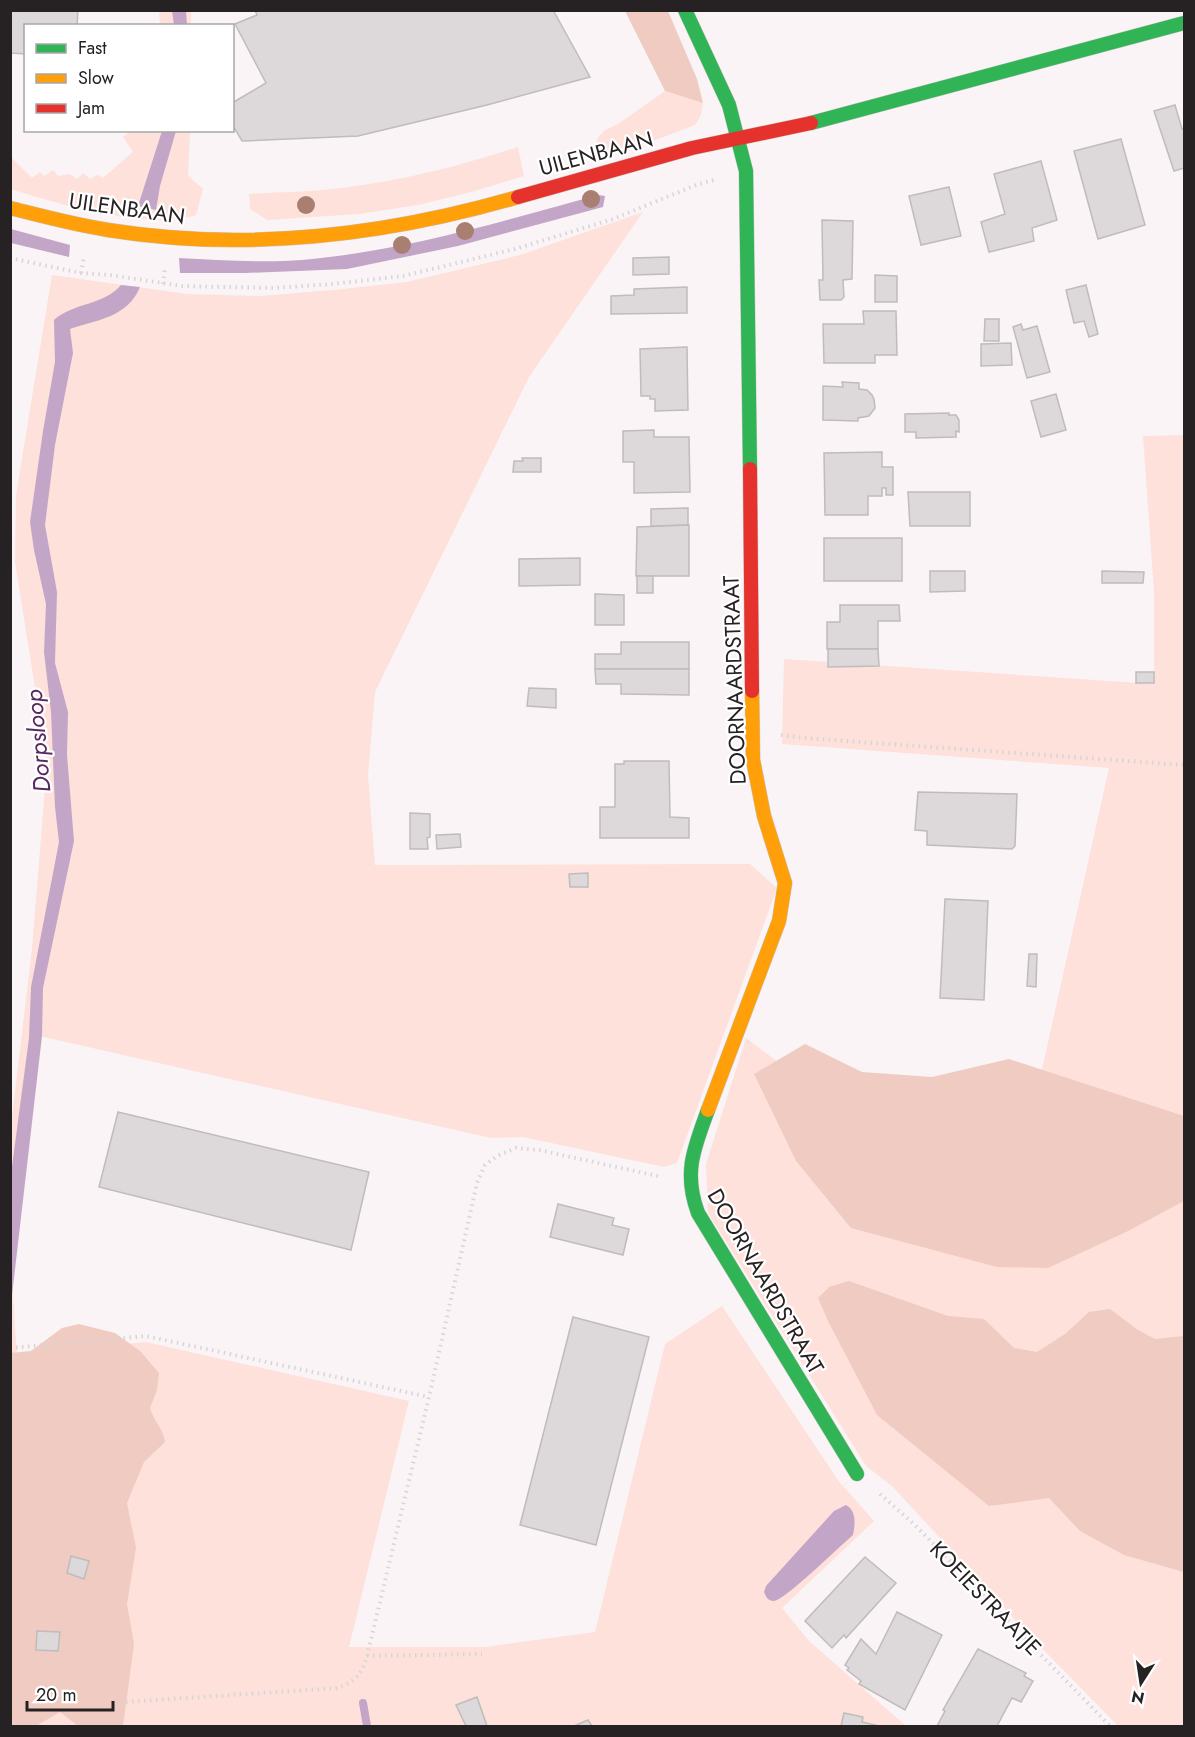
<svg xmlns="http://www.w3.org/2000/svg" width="1195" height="1737" font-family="Jost,sans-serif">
	<rect width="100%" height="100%" fill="#faf4f6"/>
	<g fill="#fde1da">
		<polygon points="159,11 191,11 191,25 160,25"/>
		<polygon points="665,91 703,103 701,115 695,125 645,144 596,153 597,139 605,130 618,124"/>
		<path d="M130 131H190L188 176 203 189 196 215C149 231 58 204 11 189L10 156 32 178 40 172 44 176 53 170 58 176 70 174 77 179 83 173 90 179 98 175 103 178 133 152 123 137Z"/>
		<path d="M518 147 524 176 471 192 418 205 359 214 267 220 250 209 249 194C280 192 311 192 341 188 402 181 460 166 518 147Z"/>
		<polygon points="643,212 529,377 375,692 368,775 375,865 750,864 777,888 677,1163 664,1167 523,1137 491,1138 35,1035 12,1280 17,1356 146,1342 409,1401 349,1647 485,1647 595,1632 665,1344 722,1306 842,1486 857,1474 843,1486 874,1521 782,1608 809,1641 906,1726 11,1726 10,1134 32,948 47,763 15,562 16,495 52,275 187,294 260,296 333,290 407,282 520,255"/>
		<polygon points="1184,435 1184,1726 1118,1726 1034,1640 892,1486 866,1466 708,1213 706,1164 746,1038 830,1101 1041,1074 1109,768 782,744 784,659 1154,684 1154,591 1143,436"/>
	</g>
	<g fill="#f0cbc1">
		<polygon points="625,11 668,11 697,79 703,103 665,91"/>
		<polygon points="805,1044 862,1072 932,1077 1009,1059 1184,1116 1184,1201 1126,1232 1048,1268 997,1267 851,1228 796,1161 754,1074"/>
		<polygon points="849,1281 948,1316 984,1319 1014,1348 1037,1352 1065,1334 1089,1312 1110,1309 1138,1330 1155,1339 1184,1336 1184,1572 1124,1555 1080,1531 1049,1498 989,1506 877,1415 828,1321 818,1298 829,1287"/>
		<path d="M79 1324 115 1333 140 1351 159 1373 157 1390 150 1408C154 1422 163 1428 165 1442L144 1462 127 1503 136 1548 127 1604 134 1644 123 1726H78L60 1712 36 1726H11L10 1353 31 1351 62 1328Z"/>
	</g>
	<g fill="#c3a6c7">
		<polygon points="172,11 186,11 187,25 174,25"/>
		<polygon points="162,131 176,131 160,186 156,210 138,206"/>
		<path d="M598 195 605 196 603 207 458 246 347 269 246 273H180L179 258C219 260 262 263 302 260 404 251 500 222 598 195Z"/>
		<polygon points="11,229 70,245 69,257 11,243"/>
		<path d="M121 285 140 287C128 317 97 320 70 329L73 353 55 445 45 525 57 592 55 663 68 712 67 755 74 841 43 988 42 1036 11 1304V1174L29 1038 31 987 59 842 55 807 51 712 44 652 46 604 34 550 30 522 43 431 55 362 54 320C74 302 103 306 121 285Z"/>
		<path d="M846 1505C857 1511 855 1525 853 1535 841 1545 784 1601 774 1601 768 1601 766 1597 764 1592L766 1586 834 1511Z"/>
	</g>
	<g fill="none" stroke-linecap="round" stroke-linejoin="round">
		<polyline stroke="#c3a6c7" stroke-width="8" points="363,1703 367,1726"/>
	</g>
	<g fill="#ddd8d9" stroke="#c0bbbc" stroke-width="1.5">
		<polygon points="10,10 78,10 77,26 26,26 26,54 10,53"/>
		<polygon points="255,10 553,10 590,77 487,105 358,136 242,141 232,124 232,103 266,83 235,24 257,15"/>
		<polygon points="1175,105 1182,129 1184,128 1184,168 1174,171 1154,111"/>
		<polygon points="1121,139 1145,225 1098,239 1074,151"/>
		<polygon points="1041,161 1057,220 1032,228 1034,241 989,252 981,222 1005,214 994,174"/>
		<polygon points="949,187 961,236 921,245 909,196"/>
		<polygon points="822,220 853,221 852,279 843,280 844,297 841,300 820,300 819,280 823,280"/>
		<polygon points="669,257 669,274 633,275 633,258"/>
		<polygon points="875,275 897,276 897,302 875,302"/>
		<polygon points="1086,285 1098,334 1089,337 1084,321 1074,323 1066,290"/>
		<polygon points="687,287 687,313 611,314 611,296 634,295 634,289"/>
		<polygon points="863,311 896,311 897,355 875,355 875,363 824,363 823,324 864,324"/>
		<polygon points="985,319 999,319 999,341 984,341"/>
		<polygon points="1021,324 1023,330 1037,326 1050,372 1027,378 1013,327"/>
		<polygon points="1011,343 1012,365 981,366 981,344"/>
		<polygon points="687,347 688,410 655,411 655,399 650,399 650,396 641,396 640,349"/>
		<polygon points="842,382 859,383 859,389 867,390 872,395 874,399 875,408 869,416 858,418 858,421 823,420 823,386 843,387"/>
		<polygon points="1056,394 1066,430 1041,437 1031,401"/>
		<polygon points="949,413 949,415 956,415 959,420 959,432 956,431 956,437 916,438 916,432 905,432 905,414"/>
		<polygon points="654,430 654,437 689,437 690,492 634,493 634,462 623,462 623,431"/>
		<polygon points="882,452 882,467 893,467 893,495 886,495 886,488 882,488 882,496 868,496 868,515 825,515 824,453"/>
		<polygon points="522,458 541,458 541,472 513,472 514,461 523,461"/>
		<polygon points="908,492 970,492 970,526 910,526"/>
		<polygon points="688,508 688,525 651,526 651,509"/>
		<polygon points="689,525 689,576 636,576 637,527"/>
		<rect x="824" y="538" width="78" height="43"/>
		<polygon points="580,558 580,585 519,586 519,559"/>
		<polygon points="930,571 965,571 965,591 930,592"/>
		<polygon points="1102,571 1144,572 1143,583 1102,583"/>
		<rect x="637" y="576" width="16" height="17"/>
		<polygon points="595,594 624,595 624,625 595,625"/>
		<polygon points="840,605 899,605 900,621 878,621 878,649 827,649 827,622 840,622"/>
		<polygon points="621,642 689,642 689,669 595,669 595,654 621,654"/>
		<polygon points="828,649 878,649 879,666 828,667"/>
		<polygon points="595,669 689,669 689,695 621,694 621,684 596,684"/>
		<rect x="1136" y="672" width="18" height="11"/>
		<polygon points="529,688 556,689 556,708 527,706"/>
		<polygon points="624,761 669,761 670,817 689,818 689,838 600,838 600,807 615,807 615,764 624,764"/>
		<polygon points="918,792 1017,794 1015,846 1012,849 927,845 927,831 915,830"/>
		<polygon points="410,813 430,814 430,837 427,838 428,849 410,849"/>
		<polygon points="460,834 461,847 437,849 436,835"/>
		<polygon points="588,873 588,887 570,887 569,874"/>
		<polygon points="945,899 988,901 984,1000 940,998"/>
		<polygon points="1029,954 1037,954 1036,987 1027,986"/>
		<polygon points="118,1112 369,1172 351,1250 99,1187"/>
		<polygon points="558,1204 614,1218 612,1225 629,1229 623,1255 550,1237"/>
		<polygon points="573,1317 649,1337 596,1545 520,1525"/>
		<polygon points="71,1556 89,1561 84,1579 67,1573"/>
		<polygon points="865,1557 896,1583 846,1638 844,1635 832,1648 805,1621"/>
		<polygon points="897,1612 942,1635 905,1710 859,1684 861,1681 847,1670 849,1668 845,1665 861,1639 876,1654"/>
		<polygon points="37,1631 60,1632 58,1651 36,1650"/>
		<polygon points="978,1649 1026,1673 1024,1676 1033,1681 1021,1702 1012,1698 997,1726 937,1726 945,1711 943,1710"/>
		<polygon points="477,1697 487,1726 466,1726 456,1705"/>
		<polygon points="844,1713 863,1717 862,1722 879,1726 841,1726"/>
		<polygon points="588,1720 592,1726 574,1726"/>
	</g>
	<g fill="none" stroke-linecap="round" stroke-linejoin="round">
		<defs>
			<g id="fast">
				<polyline points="685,10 729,105 746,171 750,469"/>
				<polyline points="811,123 1184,23"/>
				<path d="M708 1110C694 1148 683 1173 698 1213L857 1474"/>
			</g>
			<g id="slow">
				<path d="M10 208C42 216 75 225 108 230 246 252 384 236 518 197"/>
				<polyline points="708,1110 779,921 785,883 764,816 753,760 752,691"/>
			</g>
			<g id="jam">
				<polyline points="518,197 692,148 811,123"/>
				<polyline points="750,469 752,691"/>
			</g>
		</defs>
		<use href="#fast" stroke="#cac6c7" stroke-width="15"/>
		<use href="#slow" stroke="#cac6c7" stroke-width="15"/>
		<use href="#jam" stroke="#cac6c7" stroke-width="15"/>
		<g stroke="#d7d5d6" stroke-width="4" stroke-dasharray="1.5 4.5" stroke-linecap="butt">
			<polyline points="10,258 81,273 110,275 182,286 274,288 333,284 403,276 515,249 613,219 696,185 717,179"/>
			<polyline points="81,273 84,256"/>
			<polyline points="163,284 165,267"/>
			<polyline points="781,735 804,738 1184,765"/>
			<polyline points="10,1348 146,1336 429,1397"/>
			<polyline points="880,1494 915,1525 1110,1726"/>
			<polyline points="367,1656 482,1654"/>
			<path d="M126 1702 337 1688C356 1681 361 1676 367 1656L429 1397 477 1183 485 1165 497 1156 516 1148 539 1150 658 1176"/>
		</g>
		<use href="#fast" stroke="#30b455" stroke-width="14"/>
		<use href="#slow" stroke="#ff9f0a" stroke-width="14"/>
		<use href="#jam" stroke="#e5322d" stroke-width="14"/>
	</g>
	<g fill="#a97f71">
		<circle cx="591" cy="199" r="9"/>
		<circle cx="306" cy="205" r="9"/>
		<circle cx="465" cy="231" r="9"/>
		<circle cx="402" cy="245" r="9"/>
	</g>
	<g text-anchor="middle" stroke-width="4.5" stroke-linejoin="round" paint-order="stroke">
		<g font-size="22" fill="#262223" stroke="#fff">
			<text transform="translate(596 153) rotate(-15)" y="8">UILENBAAN</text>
			<text transform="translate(127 208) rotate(8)" y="8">UILENBAAN</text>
			<text transform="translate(734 680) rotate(-92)" y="8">DOORNAARDSTRAAT</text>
			<text transform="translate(766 1281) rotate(60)" y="8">DOORNAARDSTRAAT</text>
			<text transform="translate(986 1598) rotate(46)" y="8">KOEIESTRAATJE</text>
		</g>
		<g font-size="24" font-style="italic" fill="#592861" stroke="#fff">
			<text transform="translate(38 741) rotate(-95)" y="8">Dorpsloop</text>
		</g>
	</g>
	<rect width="1195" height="1737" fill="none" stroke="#262223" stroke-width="24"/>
	<rect x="24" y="24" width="210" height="108" fill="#ffffff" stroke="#a8a7a7" stroke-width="1.5"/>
	<rect x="36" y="44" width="30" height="9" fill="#30b455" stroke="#a8a7a7" stroke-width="1.5"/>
	<text x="78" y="54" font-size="18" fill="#262223">Fast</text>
	<rect x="36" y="74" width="30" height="9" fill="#ff9f0a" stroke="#a8a7a7" stroke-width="1.5"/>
	<text x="78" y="84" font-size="18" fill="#262223">Slow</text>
	<rect x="36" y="104" width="30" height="9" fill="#e5322d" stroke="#a8a7a7" stroke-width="1.5"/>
	<text x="78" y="114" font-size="18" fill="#262223">Jam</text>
	<g transform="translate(1141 1683) rotate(192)" stroke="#ffffff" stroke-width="4.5" paint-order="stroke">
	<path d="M0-4.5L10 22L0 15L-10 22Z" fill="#262223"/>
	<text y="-9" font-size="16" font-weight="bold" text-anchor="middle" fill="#262223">N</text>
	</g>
	<path d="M27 1701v9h86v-9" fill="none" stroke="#262223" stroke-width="3"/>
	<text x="36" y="1701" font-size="18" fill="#262223" stroke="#ffffff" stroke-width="4.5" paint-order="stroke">20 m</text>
</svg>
